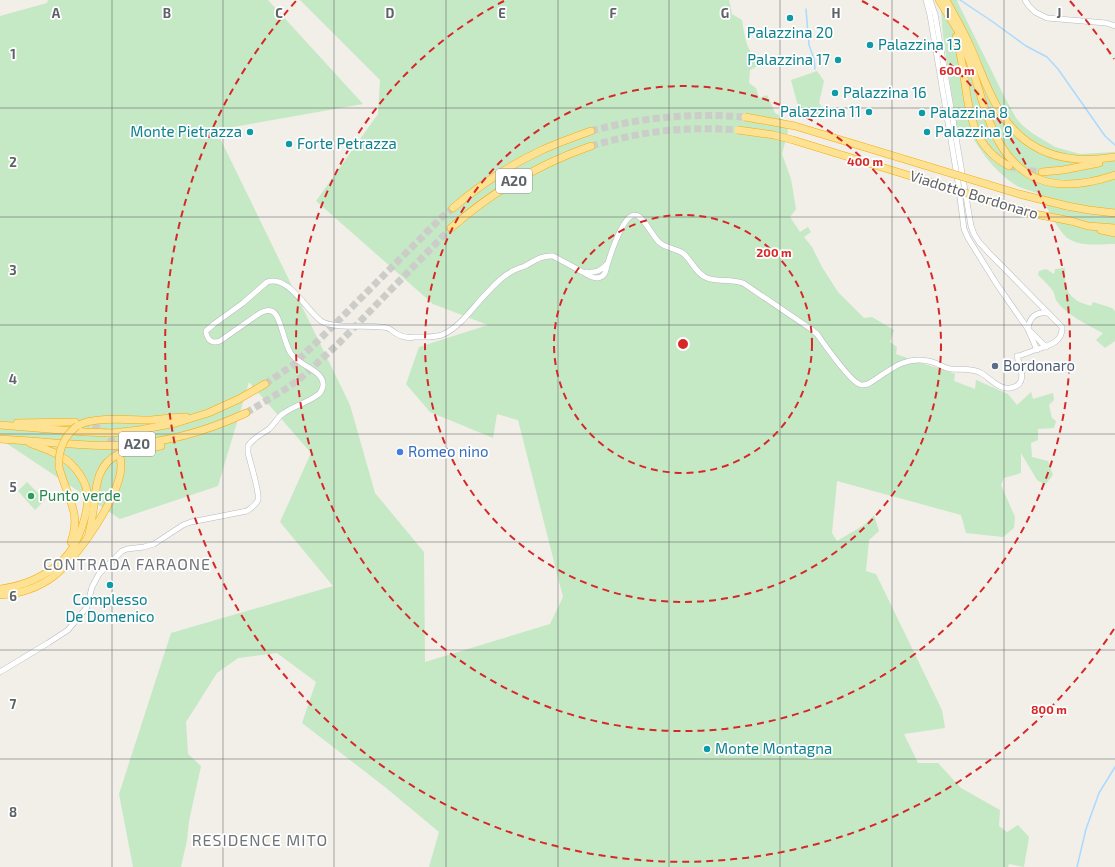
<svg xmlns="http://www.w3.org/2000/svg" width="1115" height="867" font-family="'Exo 2',sans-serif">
	<rect width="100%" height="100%" fill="#f1efe8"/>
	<g fill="#c5e8c5">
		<path d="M48 0H268L363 104 216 130 350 405 375 493 424 552 425 662 550 624 563 597 518 420 497 414 493 438 430 412 406 384 419 347 488 325 433 304 316 201 378 114 380 80 300 0H729L732 14 742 20C744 33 746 50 757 60L756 67 750 70 749 83 756 88 759 98 767 95 775 113 782 117 788 131 782 154 791 179 796 209 790 217 800 232 808 227 811 232 804 237 812 247 822 267 838 292 864 318 872 317 894 330 890 342 897 347 896 354 924 364 938 368 955 374 954 381 975 389 976 380 1008 394 1017 405 1031 392 1033 399 1053 393 1054 400 1049 405 1052 418 1056 421 1054 428 1038 429V440L1031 443 1032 457 1048 461 1053 475 1045 485 1037 480 1021 453V473L1004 478 1001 485 1015 517 1014 528 1003 537 966 533 961 515 837 481 832 533 837 541 864 525 874 515 879 531 869 540 866 571 876 574 942 710 945 728 904 734 918 763H938L961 788 1000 810 999 826 1007 832 1018 825 1029 837 1024 867 1009 864 1008 867H429L439 832 385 787 302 723 316 682 277 653 238 658 217 673 186 722 188 754 201 766 189 821 187 840 181 867H133L119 794 171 633 333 586 280 522 311 453 249 382 218 486 120 519 0 439V16L47 3Z"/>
		<path d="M949 0H958L957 1 1004 96 1016 118 1022 125 1032 133 1055 147 1080 154 1115 152V244C1101 244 1081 247 1069 239 1058 232 1046 205 1040 194 1032 191 1021 189 1014 184 993 170 979 149 967 128L957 130 943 35 941 10Z"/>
		<polygon points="817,71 824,81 819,103 822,107 820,115 796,107 798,106 791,80"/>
		<path d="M1065 268C1064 280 1065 293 1076 300 1080 303 1086 304 1091 306L1093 302 1112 308 1115 311V341L1105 348 1096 340 1103 333C1088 325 1066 315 1056 300 1055 298 1055 294 1053 291 1049 285 1043 280 1038 275L1039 271 1046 269 1054 274 1055 269Z"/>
		<polygon points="27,482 45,500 35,510 18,491"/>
	</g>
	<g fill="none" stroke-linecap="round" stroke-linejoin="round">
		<g stroke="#aadaff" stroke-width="1.5">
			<polyline points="960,0 993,22 1026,46 1047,57 1058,69 1105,136 1115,145"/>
			<polyline points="806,9 809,45 814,59 815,69"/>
			<polyline points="1077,867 1086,829 1099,793 1115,767"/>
		</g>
		<g stroke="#ccccc8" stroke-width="7" stroke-dasharray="7 3.5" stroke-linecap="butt">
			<path d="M591 131C643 117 691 113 745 117"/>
			<path d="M591 146C642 131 686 126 738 130"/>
			<polyline points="1009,166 1022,170 1042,172"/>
			<polyline points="265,384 293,365 327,332 441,218 453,208"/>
			<polyline points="246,413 287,388 302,377 338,344 451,228"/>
			<path d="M83 422C104 427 112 438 120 457"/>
		</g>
		<defs>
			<g id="secondary">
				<polyline points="926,0 930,15 958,182 964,229 968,238 996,283 1028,329 1046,347"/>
				<polyline points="1025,0 1029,6 1035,12 1047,18 1106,23 1115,26"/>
				<path d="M586 272C595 273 601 271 607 264"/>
				<path d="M1037 350 1028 329C1029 318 1036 311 1048 313"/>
				<path d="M0 672 48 643 68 630 87 607 92 587 99 574 122 551 127 549 144 547 154 544 183 525 191 522 247 511C251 508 256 505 258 500 260 493 250 462 248 453V446C253 438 262 434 269 429 275 424 277 417 284 413 294 406 306 403 316 396 320 394 322 391 323 386 325 371 300 366 292 355 287 349 285 338 282 330 278 318 276 305 260 313L220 341C212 344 207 340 206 331L214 324 243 303 267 282C288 274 307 311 321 321 333 329 366 325 381 327 390 327 390 330 397 334 402 337 409 338 414 337 424 337 436 338 444 334 461 326 473 307 486 294 493 286 501 277 511 272 515 269 520 268 525 266 534 261 542 255 553 256L592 277C598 279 602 278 605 273 608 262 622 214 635 215 643 215 653 237 659 242 666 249 677 248 684 254 692 261 696 274 707 278 717 282 731 279 743 283L811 329 817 334C825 345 848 379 859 384 862 386 864 385 868 384 889 372 901 356 928 361 937 362 943 368 951 369 961 370 972 368 981 373 990 378 999 390 1010 388 1029 385 1020 367 1017 356 1023 355 1029 352 1035 350 1047 346 1063 343 1062 327L990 254 979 242 974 234 971 226 935 14 930 0"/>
			</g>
			<g id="highway">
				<path d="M939 0C945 10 952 21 958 31 963 41 966 52 970 62 977 82 982 103 990 123 1014 184 1056 195 1115 175"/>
				<path d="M946 0C954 15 963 30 970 46 980 68 987 92 1001 113 1027 155 1068 165 1115 157"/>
				<path d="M956 37C971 84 959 140 1009 166"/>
				<polyline points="1042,172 1063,170 1099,163"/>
				<polyline points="1067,206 1089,210 1115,213"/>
				<path d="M453 208C480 185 508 166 540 151 557 143 574 137 591 131"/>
				<polyline points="1071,221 1088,226 1115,228"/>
				<path d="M451 228C493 191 539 164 591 146"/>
				<polyline points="1101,230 1115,233"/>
				<polyline points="17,423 75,422"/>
				<polyline points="0,425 85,432 112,433 139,430 176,423 208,413 239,399 265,384"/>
				<path d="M77 426C94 416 131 420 151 420 163 419 174 417 186 417"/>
				<path d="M0 439C18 440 37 441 55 443 78 444 100 447 122 445 166 443 207 431 246 413"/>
				<path d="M59 467C63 483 71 498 74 513 76 523 74 533 71 542"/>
				<path d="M88 537C91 527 92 517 94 506 96 486 97 464 119 454 129 450 149 448 161 446"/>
				<path d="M0 589C24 586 45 577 63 560 78 546 92 507 86 487 83 478 77 470 71 464 60 453 44 449 30 443"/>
				<path d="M0 595C19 594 38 588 54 576 77 559 121 494 121 466 121 463 121 460 120 457"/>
			</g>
		</defs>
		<use href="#secondary" stroke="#b6babf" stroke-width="6"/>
		<use href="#highway" stroke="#f9ab00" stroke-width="8"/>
		<use href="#secondary" stroke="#fff" stroke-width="5"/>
		<use href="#highway" stroke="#fde293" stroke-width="7"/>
		<defs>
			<g id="highway-bridge">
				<polyline points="745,117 795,126 1019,194 1067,206"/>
				<polyline points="738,130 774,135 793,140 1015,208 1040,215 1071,221"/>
				<path d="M59 467C58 451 64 436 77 426"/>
			</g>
		</defs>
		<use href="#highway-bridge" stroke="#f9ab00" stroke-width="8" stroke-linecap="butt"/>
		<use href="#highway-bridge" stroke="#fde293" stroke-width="7"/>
	</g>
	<path fill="none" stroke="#5f6368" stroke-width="1" stroke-opacity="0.55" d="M112 0V867M223 0V867M334 0V867M446 0V867M558 0V867M669 0V867M780 0V867M892 0V867M1004 0V867M0 108H1115M0 217H1115M0 325H1115M0 434H1115M0 542H1115M0 650H1115M0 759H1115"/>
	<g fill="none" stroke="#d62828" stroke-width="2" stroke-dasharray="7 5">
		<circle cx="683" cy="344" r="129"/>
		<circle cx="683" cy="344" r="258"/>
		<path d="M862 1A387 387 0 1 1 504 1"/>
		<path d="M1114 629A517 517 0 1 1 296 1M1070 1A517 517 0 0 1 1114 59"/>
	</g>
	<g fill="#0f9aa8" stroke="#fff" stroke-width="1.5">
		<circle cx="790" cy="18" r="4"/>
		<circle cx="870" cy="45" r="4"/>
		<circle cx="838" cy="60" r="4"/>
		<circle cx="835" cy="93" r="4"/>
		<circle cx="869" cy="112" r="4"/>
		<circle cx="922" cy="113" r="4"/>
		<circle cx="250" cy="132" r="4"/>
		<circle cx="927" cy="132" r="4"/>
		<circle cx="289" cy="144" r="4"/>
		<circle cx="110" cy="585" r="4"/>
		<circle cx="707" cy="749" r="4"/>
	</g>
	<circle fill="#5c6f8a" stroke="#fff" stroke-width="1.5" cx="995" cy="366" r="4"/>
	<circle fill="#3f7fe0" stroke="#fff" stroke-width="1.5" cx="400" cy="452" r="4"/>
	<circle fill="#2e9e5b" stroke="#fff" stroke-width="1.5" cx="31" cy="496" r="4"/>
	<g text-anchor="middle" stroke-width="3.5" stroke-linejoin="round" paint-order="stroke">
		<g fill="#fff" stroke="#8f9295" stroke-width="1">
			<rect x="496" y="169" width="36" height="24" rx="3"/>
			<rect x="119" y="432" width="36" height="24" rx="3"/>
		</g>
		<g font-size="14" font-weight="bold" fill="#5f6368">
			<text x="514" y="186">A20</text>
			<text x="137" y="449">A20</text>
		</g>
		<g font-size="15" fill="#0d838f" stroke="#fff" text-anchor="start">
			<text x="790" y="38" text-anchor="middle">Palazzina 20</text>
			<text x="878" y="50">Palazzina 13</text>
			<text x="830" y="65" text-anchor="end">Palazzina 17</text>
			<text x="843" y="98">Palazzina 16</text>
			<text x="861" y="117" text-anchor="end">Palazzina 11</text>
			<text x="930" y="118">Palazzina 8</text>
			<text x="242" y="137" text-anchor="end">Monte Pietrazza</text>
			<text x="935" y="137">Palazzina 9</text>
			<text x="297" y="149">Forte Petrazza</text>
			<text x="110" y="605" text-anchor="middle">Complesso<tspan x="110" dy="17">De Domenico</tspan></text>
			<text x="715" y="754">Monte Montagna</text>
		</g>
		<g font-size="15" fill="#5f6368" stroke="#fff">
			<text transform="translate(974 195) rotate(17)" y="5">Viadotto Bordonaro</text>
		</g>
		<g font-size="15" fill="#4e5e75" stroke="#fff" text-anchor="start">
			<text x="1003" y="371">Bordonaro</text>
		</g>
		<g font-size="15" fill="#366cbe" stroke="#fff" text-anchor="start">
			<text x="408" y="457">Romeo nino</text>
		</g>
		<g font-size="15" fill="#27864d" stroke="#fff" text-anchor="start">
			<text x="39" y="501">Punto verde</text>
		</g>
		<g font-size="16" letter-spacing="1" fill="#70757a" stroke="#fff">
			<text x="127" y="570">CONTRADA FARAONE</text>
			<text x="260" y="846">RESIDENCE MITO</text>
		</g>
	</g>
	<g font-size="13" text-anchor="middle" font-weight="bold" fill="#5f6368" stroke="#fff" stroke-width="3.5" stroke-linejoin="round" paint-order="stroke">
		<text x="56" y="18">A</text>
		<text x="167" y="18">B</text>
		<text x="279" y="18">C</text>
		<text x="390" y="18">D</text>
		<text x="502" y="18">E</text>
		<text x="613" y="18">F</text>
		<text x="725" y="18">G</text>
		<text x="836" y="18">H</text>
		<text x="948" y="18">I</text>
		<text x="1059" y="18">J</text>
		<text x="13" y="59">1</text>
		<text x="13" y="167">2</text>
		<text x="13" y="275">3</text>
		<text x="13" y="384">4</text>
		<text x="13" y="492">5</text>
		<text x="13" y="601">6</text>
		<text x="13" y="709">7</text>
		<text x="13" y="817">8</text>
	</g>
	<circle cx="683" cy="344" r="6" fill="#d62828" stroke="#fff" stroke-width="2"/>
	<g font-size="12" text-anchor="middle" font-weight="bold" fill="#d62828" stroke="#fff" stroke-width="3.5" stroke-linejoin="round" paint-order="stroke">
		<text x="957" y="75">600 m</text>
		<text x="865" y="166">400 m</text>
		<text x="774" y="257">200 m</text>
		<text x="1049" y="714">800 m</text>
	</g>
</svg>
